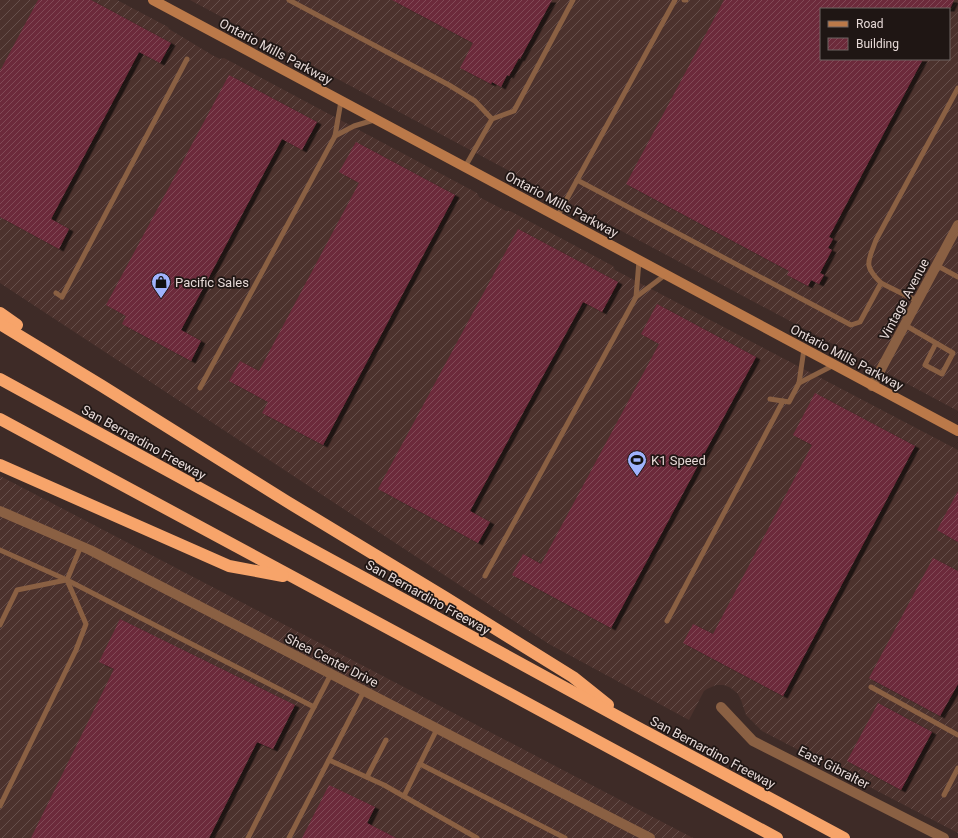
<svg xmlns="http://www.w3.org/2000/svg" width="958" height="838" font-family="Roboto,sans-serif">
	<defs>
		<pattern id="industrial-furrows" width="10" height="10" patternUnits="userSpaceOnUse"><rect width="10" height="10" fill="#4c322d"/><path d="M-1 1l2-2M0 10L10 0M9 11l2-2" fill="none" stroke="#664f4b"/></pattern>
		<pattern id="building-hatch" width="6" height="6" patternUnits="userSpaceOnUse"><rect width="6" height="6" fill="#6c2a3a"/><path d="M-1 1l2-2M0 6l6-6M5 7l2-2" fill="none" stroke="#814856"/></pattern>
		<filter id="shadow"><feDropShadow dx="4.5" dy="2.5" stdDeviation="0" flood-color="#0009"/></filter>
	</defs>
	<rect width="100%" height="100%" fill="#3e2b27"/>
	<g fill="url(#industrial-furrows)" fill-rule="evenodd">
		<polygon points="0,0 117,0 168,27 169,29 212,55 220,59 224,58 477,193 479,197 506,211 510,211 613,266 615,270 958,450 958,833 762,731 746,715 741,700 738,694 731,688 724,685 716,685 707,689 704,691 689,720 549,644 0,283"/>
		<path d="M190 0H958V411ZM821 9H949V59H821Z"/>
		<polygon points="0,476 693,838 0,838"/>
	</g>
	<g fill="url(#building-hatch)" filter="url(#shadow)">
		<polygon points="38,0 91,0 171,43 160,63 139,52 51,219 69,229 59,249 0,217 0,71"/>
		<polygon points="392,0 552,0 520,59 519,58 509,76 507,75 501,87 492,82 491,84 460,68 473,43"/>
		<polygon points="724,0 954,0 950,9 821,9 821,59 923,59 829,237 833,239 828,248 832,250 820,273 824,275 819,284 811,280 808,286 787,275 789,271 626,184"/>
		<polygon points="229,75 317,122 302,150 282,139 181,330 201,341 191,361 122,324 126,316 106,305"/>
		<polygon points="356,142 455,195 323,445 262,413 268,402 229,381 240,361 259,371 359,183 339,172"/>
		<polygon points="518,229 618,282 602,312 583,302 470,511 490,522 478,543 378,489"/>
		<polygon points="657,304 756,357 611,628 512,575 523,554 541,564 659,344 641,334"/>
		<polygon points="815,393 915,446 783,696 683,643 693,624 713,634 812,445 793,435"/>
		<polygon points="958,491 958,542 937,530"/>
		<polygon points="933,558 958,571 958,684 940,716 869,678"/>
		<polygon points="120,619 295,705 273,749 257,742 209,838 31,838 114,669 99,662"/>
		<polygon points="878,703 932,732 901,790 847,761"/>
		<polygon points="329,785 375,807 367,823 396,838 302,838"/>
	</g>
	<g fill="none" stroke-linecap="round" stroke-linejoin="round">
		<g stroke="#8a6043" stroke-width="5">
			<polyline points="289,0 449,85 475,101 492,119"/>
			<polyline points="684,0 686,0"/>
			<polyline points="335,136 354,126 374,120"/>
			<polyline points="465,167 492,119 514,111 573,0"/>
			<polyline points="577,180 851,325 860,322 881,283 917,301"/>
			<polyline points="557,217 675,0"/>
			<polyline points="936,265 958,277"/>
			<path d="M881 283C863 265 868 262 876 240L958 88"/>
			<polyline points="56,293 62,297 187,59"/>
			<polyline points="636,297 639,261"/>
			<polyline points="905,325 953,353 942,374 925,365 936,343"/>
			<polyline points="799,383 834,365"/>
			<polyline points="200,388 335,136 341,101"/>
			<polyline points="770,399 789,402 799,383 804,349"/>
			<polyline points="0,550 67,580 314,707 331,674"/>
			<polyline points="485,576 636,297 665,275"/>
			<polyline points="667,621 783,401"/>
			<polyline points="0,625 17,590 66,580"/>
			<polyline points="871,687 958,735"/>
			<polyline points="329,760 384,785 477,838"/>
			<polyline points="420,764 565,838"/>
			<polyline points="367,777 386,740"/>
			<polyline points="944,795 958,768"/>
			<polyline points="404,796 437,729"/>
			<polyline points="0,806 76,650 86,624 67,580 81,546"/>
			<polyline points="248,838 314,707"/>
			<polyline points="289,838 364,691"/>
		</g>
		<g stroke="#8a6043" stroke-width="10">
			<polyline points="872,386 958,225"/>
			<polyline points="0,511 90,550 650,838"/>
			<polyline points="721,707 753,741 944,838"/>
		</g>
		<polyline stroke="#bb7949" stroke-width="10" points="153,0 958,431"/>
		<g stroke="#f7a46a" stroke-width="12">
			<polyline points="0,313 17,325"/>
			<polyline points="0,324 102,386 286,501 446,598 573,677 608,705"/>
			<polyline points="0,379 635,726 844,838"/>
			<polyline points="0,419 777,838"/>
			<polyline points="0,465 229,566 283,576"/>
		</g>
	</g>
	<defs>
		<symbol id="shop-pin" viewBox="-11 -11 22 30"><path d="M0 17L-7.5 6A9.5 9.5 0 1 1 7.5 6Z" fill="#9fb3fd" stroke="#1f1614"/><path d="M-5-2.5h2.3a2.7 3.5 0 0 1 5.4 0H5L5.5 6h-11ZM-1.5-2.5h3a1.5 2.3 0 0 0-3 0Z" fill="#111"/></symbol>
		<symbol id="stadium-pin" viewBox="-11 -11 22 30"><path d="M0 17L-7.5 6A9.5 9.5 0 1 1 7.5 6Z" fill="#9fb3fd" stroke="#1f1614"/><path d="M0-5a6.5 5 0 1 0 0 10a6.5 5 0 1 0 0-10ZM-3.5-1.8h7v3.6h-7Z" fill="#111"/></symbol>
	</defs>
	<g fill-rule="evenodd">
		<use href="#shop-pin" x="150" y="271" width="22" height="30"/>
		<use href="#stadium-pin" x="626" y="449" width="22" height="30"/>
	</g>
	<g text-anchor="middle" stroke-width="3.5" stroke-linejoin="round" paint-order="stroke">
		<g font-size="13" fill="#e6d9d7" stroke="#1f1614">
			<text transform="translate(276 51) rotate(28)" y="5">Ontario Mills Parkway</text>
			<text transform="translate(562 204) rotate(28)" y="5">Ontario Mills Parkway</text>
			<text transform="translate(904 299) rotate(-62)" y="5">Vintage Avenue</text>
			<text transform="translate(847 357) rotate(28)" y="5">Ontario Mills Parkway</text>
			<text transform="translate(144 442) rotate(29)" y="5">San Bernardino Freeway</text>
			<text transform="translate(428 597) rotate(29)" y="5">San Bernardino Freeway</text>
			<text transform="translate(332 660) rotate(27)" y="5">Shea Center Drive</text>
			<text transform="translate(713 752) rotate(28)" y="5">San Bernardino Freeway</text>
			<text transform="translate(834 767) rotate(27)" y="5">East Gibralter</text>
		</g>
		<g font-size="13" fill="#e6d9d7" stroke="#1f1614" text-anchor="start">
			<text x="175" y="287">Pacific Sales</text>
			<text x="651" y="465">K1 Speed</text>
		</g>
	</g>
	<rect x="820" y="8" width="130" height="52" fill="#1f1614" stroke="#6f6462"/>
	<rect x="828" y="21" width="20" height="6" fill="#bb7949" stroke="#6f6462"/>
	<text x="856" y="28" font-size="12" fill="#e6d9d7">Road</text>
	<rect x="828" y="38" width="20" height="12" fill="url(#building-hatch)" stroke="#6f6462"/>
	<text x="856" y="48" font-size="12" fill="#e6d9d7">Building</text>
</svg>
